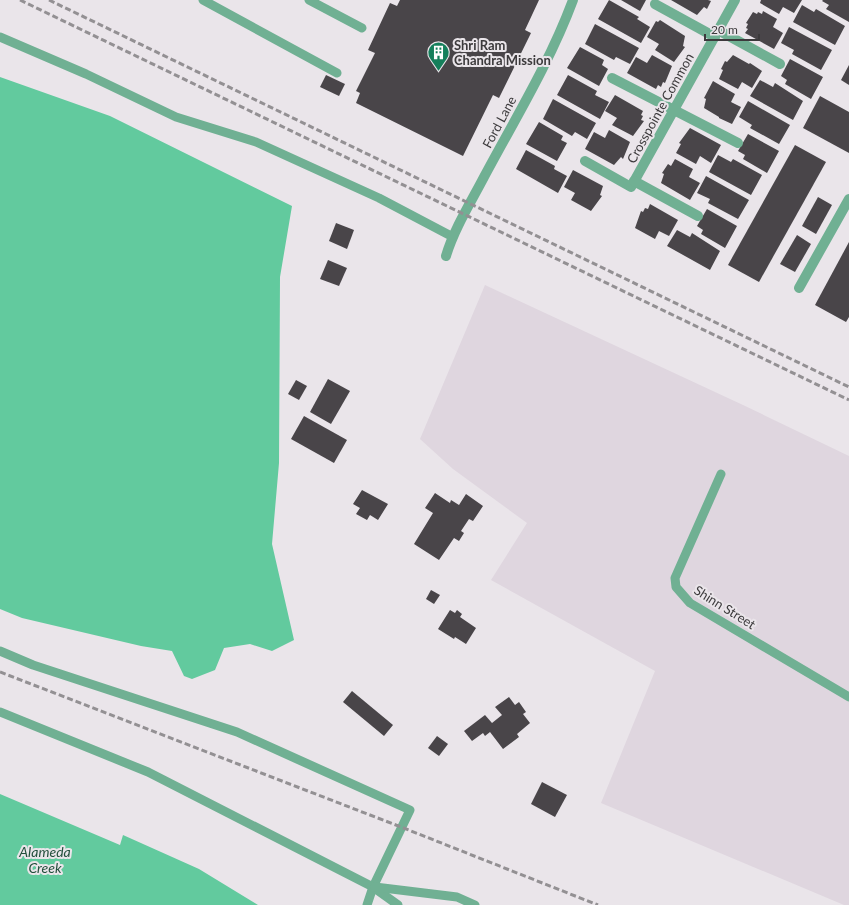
<svg xmlns="http://www.w3.org/2000/svg" width="849" height="905" font-family="Lato,sans-serif">
	<rect width="100%" height="100%" fill="#eae5ea"/>
	<polygon fill="#dfd6df" points="485,285 743,405 849,456 849,905 844,905 601,803 655,671 491,580 527,523 453,469 420,439"/>
	<g fill="#62ca9e">
		<polygon points="0,77 110,116 292,206 280,277 279,463 272,544 294,640 272,651 250,644 224,648 215,670 192,679 184,676 172,651 141,646 22,618 0,609"/>
		<polygon points="0,794 120,845 123,835 199,869 258,905 0,905"/>
	</g>
	<g fill="#494549">
		<polygon points="400,0 539,0 525,30 531,33 499,98 493,95 463,156 356,103 360,93 356,91 375,53 368,50 390,3 397,6"/>
		<polygon points="609,0 639,17 637,19 650,27 641,43 598,19"/>
		<polygon points="621,0 646,0 640,11"/>
		<polygon points="671,0 708,0 711,1 707,9 704,7 697,15"/>
		<polygon points="761,0 802,0 794,13 783,7 779,14 760,3"/>
		<polygon points="823,0 849,0 849,22 826,9 829,5 822,1"/>
		<polygon points="802,5 814,12 816,9 845,26 835,45 793,22"/>
		<polygon points="763,11 777,19 773,27 783,33 774,49 745,33 748,29 746,28 748,24 746,23 753,12 757,14 758,12 762,14"/>
		<polygon points="660,20 685,36 683,46 685,47 674,62 655,50 659,44 647,37 656,21 658,22"/>
		<polygon points="595,24 639,48 630,64 616,57 614,60 585,44"/>
		<polygon points="789,27 832,50 821,70 792,54 794,50 781,43"/>
		<polygon points="580,47 604,60 602,65 608,69 599,86 567,68"/>
		<polygon points="652,55 672,66 665,83 663,82 661,87 658,85 656,89 627,73 636,57 647,63"/>
		<polygon points="733,55 749,64 750,63 762,71 752,88 742,82 738,89 719,79 723,70 721,69 725,61 727,62"/>
		<polygon points="790,59 823,77 811,99 785,84 787,80 781,76"/>
		<polygon points="849,65 849,85 841,80"/>
		<polygon points="326,75 345,84 339,96 320,87"/>
		<polygon points="568,75 597,91 595,95 609,102 600,119 557,95"/>
		<polygon points="760,80 773,87 775,83 803,101 793,120 750,96"/>
		<polygon points="713,81 735,94 731,102 741,107 732,124 719,118 719,117 704,108 706,99 704,98"/>
		<polygon points="615,95 643,111 641,115 643,116 641,120 644,121 633,136 612,125 617,118 605,111"/>
		<polygon points="820,96 849,112 849,153 803,128"/>
		<polygon points="553,99 596,123 587,139 575,132 572,136 543,119"/>
		<polygon points="748,101 790,125 779,144 750,128 752,125 739,117"/>
		<polygon points="539,122 563,136 561,140 567,143 557,161 526,144"/>
		<polygon points="690,128 721,145 711,163 700,156 696,164 676,153 681,144 679,143"/>
		<polygon points="609,130 630,142 623,159 621,157 614,165 585,149 594,132 605,138"/>
		<polygon points="748,134 779,151 767,173 743,159 745,155 738,151"/>
		<polygon points="795,145 826,162 759,282 728,265"/>
		<polygon points="526,150 555,166 554,169 567,176 558,193 516,169"/>
		<polygon points="718,155 731,162 733,159 762,175 751,195 709,172"/>
		<polygon points="675,159 693,169 689,177 700,183 690,200 661,183 664,174 662,173 668,164 671,166"/>
		<polygon points="573,170 603,186 600,195 602,196 591,211 571,200 575,193 564,187"/>
		<polygon points="706,176 749,200 738,219 708,203 710,199 697,193"/>
		<polygon points="818,197 832,205 816,234 802,226"/>
		<polygon points="650,204 678,220 669,236 659,231 655,239 635,228 641,211 643,212 645,208 648,209"/>
		<polygon points="707,209 737,226 725,248 701,234 703,230 697,226"/>
		<polygon points="336,223 354,230 347,249 329,241"/>
		<polygon points="677,230 690,237 692,233 720,251 710,270 667,246"/>
		<polygon points="797,235 811,244 795,272 780,264"/>
		<polygon points="849,242 849,317 846,322 815,305"/>
		<polygon points="328,260 347,268 339,286 320,279"/>
		<polygon points="328,379 350,391 331,424 310,412"/>
		<polygon points="296,380 307,386 299,400 288,394"/>
		<polygon points="304,416 347,440 334,463 291,439"/>
		<polygon points="362,490 388,504 378,520 370,515 367,520 356,514 360,508 353,504"/>
		<polygon points="435,493 450,503 451,500 459,505 466,494 483,506 473,521 469,519 461,531 464,533 459,541 454,538 439,560 414,544 433,513 425,508"/>
		<polygon points="431,590 440,595 434,604 426,599"/>
		<polygon points="450,610 455,613 457,610 462,614 460,617 476,628 466,644 455,637 454,639 438,629"/>
		<polygon points="352,691 393,725 384,736 343,702"/>
		<polygon points="509,697 515,705 519,702 526,712 523,714 530,723 517,734 519,737 503,749 490,732 485,736 483,733 472,741 464,731 485,715 492,723 502,715 495,707"/>
		<polygon points="437,736 448,744 439,756 428,748"/>
		<polygon points="542,782 567,795 555,817 531,804"/>
	</g>
	<g fill="none" stroke-linecap="round" stroke-linejoin="round">
		<g stroke="#70b093" stroke-width="9">
			<polyline points="203,0 337,73"/>
			<polyline points="309,0 362,28"/>
			<polyline points="0,37 86,74 176,117 256,142 379,198 453,237"/>
			<polyline points="721,474 675,578 676,587 690,603 849,697"/>
			<polyline points="0,651 33,665 237,732 410,810 373,887 367,905"/>
			<polyline points="0,712 148,772 373,887 398,905"/>
			<polyline points="375,887 457,897 475,905"/>
		</g>
		<g stroke="#70b093" stroke-width="10">
			<polyline points="655,4 715,37"/>
			<polyline points="718,30 780,64"/>
			<polyline points="612,78 738,143"/>
			<polyline points="585,161 631,187 735,0"/>
			<polyline points="634,181 698,216"/>
			<path d="M446 256C454 229 471 202 484 177 515 119 550 62 573 0"/>
			<polyline points="799,288 849,199"/>
		</g>
		<g stroke="#939093" stroke-width="3" stroke-dasharray="6 3" stroke-linecap="butt">
			<polyline points="20,0 849,400"/>
			<polyline points="49,0 849,387"/>
			<polyline points="0,672 401,827 598,905"/>
		</g>
	</g>
	<defs>
		<symbol id="building-pin" viewBox="-11 -11 22 30"><path d="M0 17L-7.5 6A9.5 9.5 0 1 1 7.5 6Z" fill="#157f5b" stroke="#eae5ea"/><path d="M-4-6H4V6H1V3H-1V6H-4ZM-2.5-4.3h1.7v1.8h-1.7ZM.8-4.3h1.7v1.8H.8ZM-2.5-1h1.7V.8h-1.7ZM.8-1h1.7V.8H.8Z" fill="#fff"/></symbol>
	</defs>
	<g fill-rule="evenodd">
		<use href="#building-pin" x="426" y="40" width="25" height="34"/>
	</g>
	<g text-anchor="middle" stroke-width="4" stroke-linejoin="round" paint-order="stroke">
		<g font-size="13" font-weight="bold" fill="#3c3a3c" stroke="#eae5ea" text-anchor="start">
			<text x="454" y="50">Shri Ram<tspan x="454" dy="15">Chandra Mission</tspan></text>
		</g>
		<g font-size="13" fill="#3c3a3c" stroke="#eae5ea">
			<text transform="translate(660 108) rotate(-61)" y="5">Crosspointe Common</text>
			<text transform="translate(499 122) rotate(-62)" y="5">Ford Lane</text>
			<text transform="translate(725 607) rotate(32)" y="5">Shinn Street</text>
		</g>
		<g font-size="14" font-style="italic" fill="#234f3c" stroke="#eae5ea">
			<text x="45" y="857">Alameda<tspan x="45" dy="16">Creek</tspan></text>
		</g>
	</g>
	<path d="M705 34v6h54v-6" fill="none" stroke="#3c3a3c" stroke-width="2"/>
	<text x="711" y="34" font-size="12" fill="#3c3a3c" stroke="#eae5ea" stroke-width="3" paint-order="stroke">20 m</text>
</svg>
